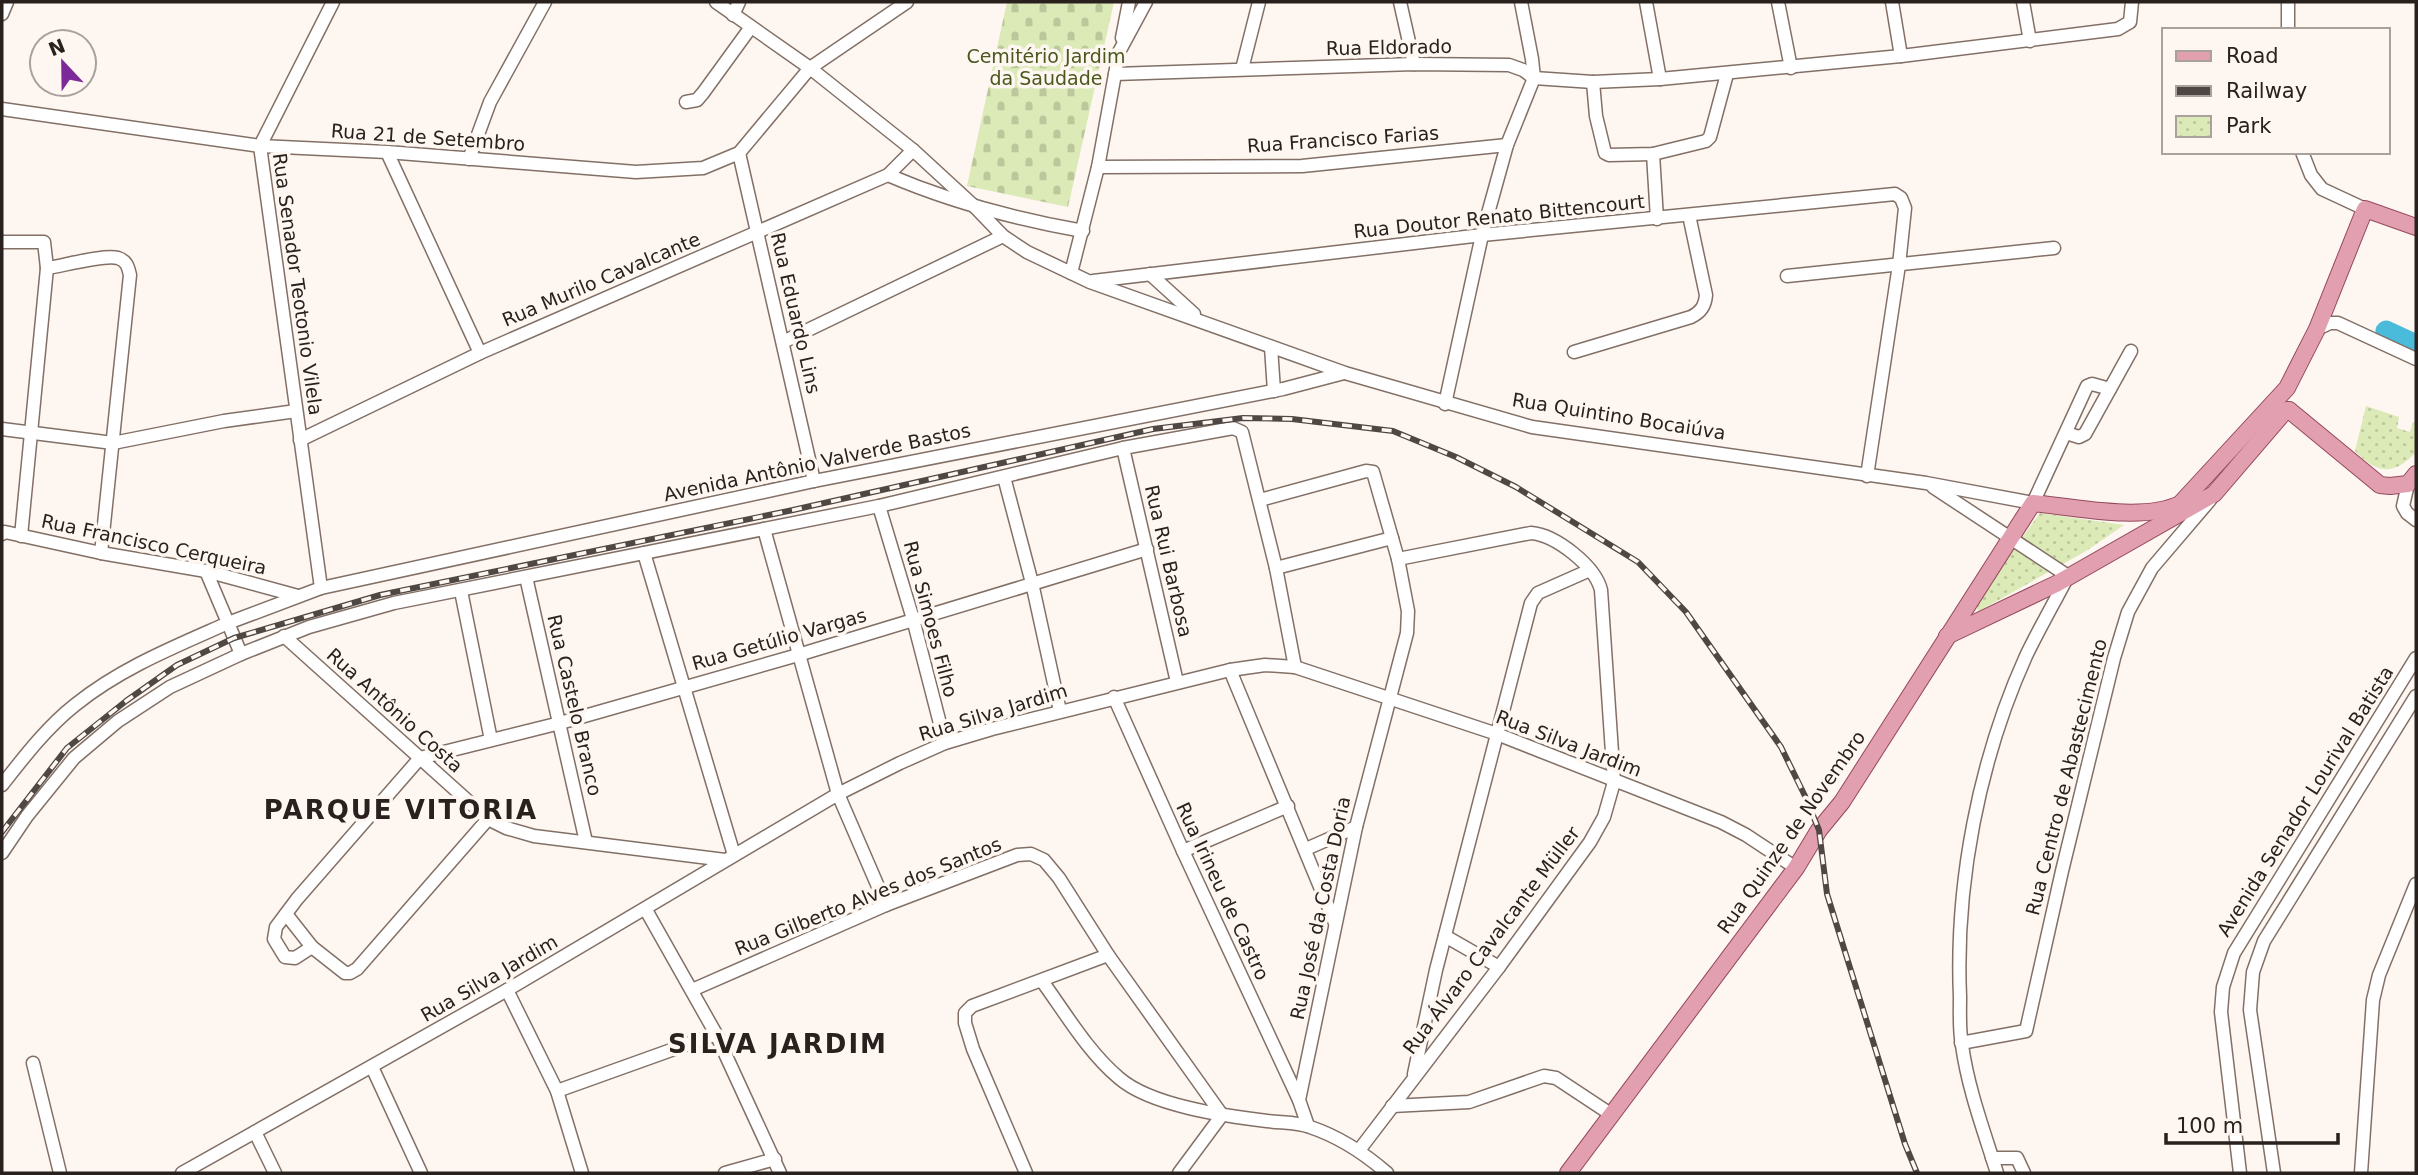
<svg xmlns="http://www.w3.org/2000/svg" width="2418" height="1175" font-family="'DejaVu Sans',sans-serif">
	<defs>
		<pattern id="cemetery-stones" width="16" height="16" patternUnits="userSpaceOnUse" patternTransform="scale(1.75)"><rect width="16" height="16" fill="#dbeab6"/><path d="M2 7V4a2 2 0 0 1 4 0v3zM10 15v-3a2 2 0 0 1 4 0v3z" fill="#bcc89c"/></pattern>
		<pattern id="park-dots" width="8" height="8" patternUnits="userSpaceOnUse" patternTransform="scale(1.75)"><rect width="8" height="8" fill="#dbeab6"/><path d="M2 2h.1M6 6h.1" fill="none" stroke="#bcc89c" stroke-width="1.8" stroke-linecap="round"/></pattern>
	</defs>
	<rect width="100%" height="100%" fill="#fef6f1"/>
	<polygon fill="url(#cemetery-stones)" points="1007,2 1114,2 1068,207 967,186"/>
	<g fill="url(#park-dots)">
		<path d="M2366 406 2399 417 2397 428 2410 432 2413 422 2416 423V452C2394 476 2377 474 2355 451Z"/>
		<polygon points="2040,513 2124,525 2086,551 1979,611 1974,605"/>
	</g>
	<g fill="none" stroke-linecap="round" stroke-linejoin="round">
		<polyline stroke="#4bbbdb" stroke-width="21" points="2386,331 2416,345"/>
		<defs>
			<g id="minor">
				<polyline points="716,2 810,68 913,150 975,207 1003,236 1027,252 1090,282 1345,373 1532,427 1926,483 2033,503 2087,386 2092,384 2110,389"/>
				<polyline points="1400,2 1414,64"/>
				<polyline points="1646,2 1660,79"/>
				<polyline points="1778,2 1791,68"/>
				<polyline points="1892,2 1901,56"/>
				<polyline points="2023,2 2030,41"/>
				<polyline points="2,14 7,2"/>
				<polyline points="733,15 739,2"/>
				<polyline points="2288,30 2288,2"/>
				<polyline points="1122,38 1129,2"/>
				<polyline points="1242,69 1259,2"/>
				<polyline points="1115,74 1414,64 1509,65 1523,70 1534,78 1593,82 1660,79 1901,56 2118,29 2130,22 2132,2"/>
				<polyline points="1593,82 1596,116 1605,153 1609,155 1653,154 1706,141 1710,137 1727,74"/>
				<polyline points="686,102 697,100 703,93 751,27"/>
				<polyline points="2,109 260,146 387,152 636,172 703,168 739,153 810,68 907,2"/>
				<polyline points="387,152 480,353"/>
				<polyline points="2302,152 2311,175 2322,189 2365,209"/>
				<polyline points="739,153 814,481"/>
				<polyline points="1653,154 1657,219"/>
				<polyline points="469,159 490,102 545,2"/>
				<polyline points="1098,167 1302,166 1507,145"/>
				<path d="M888 175C951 202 1015 219 1083 231"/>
				<polyline points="2,242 44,242 47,268 21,536"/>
				<path d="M47 268C62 266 105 254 118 258 127 261 128 267 130 275L101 553"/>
				<polyline points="1071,273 1098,167 1119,52 1146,2"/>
				<polyline points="1150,274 1194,314"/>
				<polyline points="1787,276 2054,248"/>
				<polyline points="1093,281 1482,235 1895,194 1901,198 1905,208 1899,265 1867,476"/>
				<polyline points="2317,329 2330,323 2338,323 2416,359"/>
				<polyline points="783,342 1003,236"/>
				<polyline points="1271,347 1274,391"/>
				<path d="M1574 352 1691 317C1701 312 1705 306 1706 295L1689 215"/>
				<polyline points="1445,404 1482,235 1507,145 1534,78 1532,59 1521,2"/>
				<polyline points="2,429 113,443 224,421 296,411"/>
				<polyline points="2066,433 2079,437 2085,434 2131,351"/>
				<polyline points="300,440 480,353 888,175 913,150"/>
				<polyline points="1123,448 1177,682"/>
				<polyline points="1004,477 1032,583 1060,711"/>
				<polyline points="2408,484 2403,506 2407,513 2416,520"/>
				<path d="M1933 487 2068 576C2054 603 2039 629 2026 656 1979 760 1955 884 1960 997 1960 1013 1959 1030 1962 1045 1968 1089 1984 1131 1997 1173"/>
				<polyline points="1260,500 1366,471 1373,472 1398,559 1408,611 1407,633 1356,827 1299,1100 1308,1126"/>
				<polyline points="879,506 913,619 945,743"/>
				<polyline points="764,529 838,794 886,905"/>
				<polyline points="2,534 5,532 101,553 206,571 298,596"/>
				<polyline points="644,553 734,855"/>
				<polyline points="1276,568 1392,538"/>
				<polyline points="526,577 586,842"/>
				<polyline points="321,588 260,146 333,2"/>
				<polyline points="461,591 491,740"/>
				<polyline points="284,636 488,819 506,828 534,836 725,860"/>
				<polyline points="241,654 228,623 321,588 814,481 1283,389 1344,373"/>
				<polyline points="1230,670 1335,923"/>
				<polyline points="1114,697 1183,851 1299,1100"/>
				<path d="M2 785C24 757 47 727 75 705 121 668 174 647 228 623L206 571"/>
				<polyline points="488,819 357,969 350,973 345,973 312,947 295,958 285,957 274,939 276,927 297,899 420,758 560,723 798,655 1147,549"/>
				<polyline points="1306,849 1356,827"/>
				<polyline points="1183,851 1288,806"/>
				<polyline points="2,853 27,816 74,758 118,721 170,687 241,654 309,627 394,603 879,506 1123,448 1233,428 1242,432 1276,568 1295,667"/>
				<polyline points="646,910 716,1034 780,1173"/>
				<polyline points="286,914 312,947"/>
				<polyline points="1445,936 1499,967"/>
				<path d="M1042 981C1066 1014 1088 1052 1119 1078 1151 1106 1226 1116 1267 1121 1281 1123 1297 1122 1310 1127 1340 1137 1364 1153 1387 1173"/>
				<polyline points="507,990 557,1091 582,1173"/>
				<polyline points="692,990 886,905 1017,855 1031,854 1044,860 1059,878 1108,955 1222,1115"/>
				<polyline points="1961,1043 2026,1031 2062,871 2114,658 2128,612 2152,568 2210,500"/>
				<polyline points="33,1063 60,1173"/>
				<polyline points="372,1067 421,1173"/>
				<polyline points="1414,1074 1436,970 1531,603 1538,593 1590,570"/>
				<polyline points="557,1091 716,1034"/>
				<polyline points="1392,1106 1469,1102 1544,1076 1556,1078 1612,1115"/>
				<polyline points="255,1132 275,1173"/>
				<path d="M1360 1149 1499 967 1590 842 1604 817 1614 782 1601 590C1595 566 1556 535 1531 533L1398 559"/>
				<polyline points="1992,1158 2017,1158 2024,1173"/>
				<polyline points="182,1173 507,990 838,794 900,763 945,743 992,729 1230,670 1265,665 1295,667 1497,734 1721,822 1746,835 1796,868"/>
				<polyline points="725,1173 775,1159"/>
				<polyline points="1026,1173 973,1049 965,1023 965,1013 972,1006 1108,955"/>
				<polyline points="1179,1173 1222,1115"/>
				<polyline points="2240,1173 2221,1012 2223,987 2234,953 2416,658"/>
				<polyline points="2274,1173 2250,1010 2253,972 2264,941 2416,696"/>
				<polyline points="2361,1173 2373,1000 2379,975 2416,884"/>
			</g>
			<g id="major">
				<polyline points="2289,410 2380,485 2390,486 2408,484 2416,474"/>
				<polyline points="1947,636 2056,584 2214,494 2286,410 2289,410"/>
				<path d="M1568 1173 1796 868 1819 830 1842 802 2033 503C2073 507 2144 522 2180 504L2287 388 2317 329 2365 209 2416 227"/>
			</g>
		</defs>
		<use href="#minor" stroke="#827066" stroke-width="15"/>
		<use href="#major" stroke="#94495b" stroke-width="18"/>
		<use href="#minor" stroke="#fff" stroke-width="12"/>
		<use href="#major" stroke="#e29fb0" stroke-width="16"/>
		<defs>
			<polyline id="rail" points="2,832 67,748 126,701 177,665 234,638 380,595 793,510 1153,429 1243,418 1292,419 1393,431 1456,457 1516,487 1638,562 1686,612 1781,747 1805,796 1819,830 1827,894 1905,1144 1917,1173"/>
		</defs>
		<use href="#rail" stroke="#4f4743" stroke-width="6"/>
		<use href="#rail" stroke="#fef6f1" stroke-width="3.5" stroke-dasharray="10" stroke-linecap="butt"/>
	</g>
	<g text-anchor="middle" stroke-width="7" stroke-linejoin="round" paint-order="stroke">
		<g font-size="19" fill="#29211d" stroke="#fef6f1">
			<text transform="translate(1389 47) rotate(-1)" y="7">Rua Eldorado</text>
			<text transform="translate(428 137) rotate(4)" y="7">Rua 21 de Setembro</text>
			<text transform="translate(1343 139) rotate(-4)" y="7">Rua Francisco Farias</text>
			<text transform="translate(1499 216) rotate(-6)" y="7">Rua Doutor Renato Bittencourt</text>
			<text transform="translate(601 279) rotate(-23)" y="7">Rua Murilo Cavalcante</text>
			<text transform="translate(298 284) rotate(82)" y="7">Rua Senador Teotonio Vilela</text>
			<text transform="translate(796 313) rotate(77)" y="7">Rua Eduardo Lins</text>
			<text transform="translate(1619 416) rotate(9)" y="7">Rua Quintino Bocaiúva</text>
			<text transform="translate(817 462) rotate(-12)" y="7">Avenida Antônio Valverde Bastos</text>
			<text transform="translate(154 544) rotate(12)" y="7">Rua Francisco Cerqueira</text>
			<text transform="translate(1169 561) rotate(77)" y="7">Rua Rui Barbosa</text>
			<text transform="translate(931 619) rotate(75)" y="7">Rua Simoes Filho</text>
			<text transform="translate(779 639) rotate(-16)" y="7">Rua Getúlio Vargas</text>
			<text transform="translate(575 705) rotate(77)" y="7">Rua Castelo Branco</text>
			<text transform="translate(395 710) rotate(42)" y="7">Rua Antônio Costa</text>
			<text transform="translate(993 712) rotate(-17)" y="7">Rua Silva Jardim</text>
			<text transform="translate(1569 743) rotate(21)" y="7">Rua Silva Jardim</text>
			<text transform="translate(2066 777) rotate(-76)" y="7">Rua Centro de Abastecimento</text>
			<text transform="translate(2305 801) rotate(-58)" y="7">Avenida Senador Lourival Batista</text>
			<text transform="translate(1791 832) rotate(-55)" y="7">Rua Quinze de Novembro</text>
			<text transform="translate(1223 891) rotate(65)" y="7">Rua Irineu de Castro</text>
			<text transform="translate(868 896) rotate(-22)" y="7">Rua Gilberto Alves dos Santos</text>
			<text transform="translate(1320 908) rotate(-78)" y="7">Rua José da Costa Doria</text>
			<text transform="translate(1491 940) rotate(-53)" y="7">Rua Álvaro Cavalcante Müller</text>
			<text transform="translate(489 978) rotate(-30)" y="7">Rua Silva Jardim</text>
		</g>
		<g font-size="19" fill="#4a581d" stroke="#fef6f1">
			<text x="1046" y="63">Cemitério Jardim<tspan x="1046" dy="22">da Saudade</tspan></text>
		</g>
		<g font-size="26" font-weight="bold" letter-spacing="2" fill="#29211d" stroke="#fef6f1">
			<text x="401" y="819">PARQUE VITORIA</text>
			<text x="778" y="1053">SILVA JARDIM</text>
		</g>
	</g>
	<rect width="2418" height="1175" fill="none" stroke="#29211d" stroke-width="7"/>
	<rect x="2162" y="28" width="228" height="126" fill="#fef6f1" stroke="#a9a19c" stroke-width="2"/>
	<rect x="2176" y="51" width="35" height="10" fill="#e29fb0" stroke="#a9a19c" stroke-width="2"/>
	<text x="2226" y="63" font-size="21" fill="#29211d">Road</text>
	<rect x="2176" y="86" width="35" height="10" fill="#4f4743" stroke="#a9a19c" stroke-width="2"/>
	<text x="2226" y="98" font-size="21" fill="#29211d">Railway</text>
	<rect x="2176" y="116" width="35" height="21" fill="url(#park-dots)" stroke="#a9a19c" stroke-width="2"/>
	<text x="2226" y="133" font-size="21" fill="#29211d">Park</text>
	<g transform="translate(63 63) rotate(338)"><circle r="33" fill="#fef6f1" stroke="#a9a19c" stroke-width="2"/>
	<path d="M0-5L12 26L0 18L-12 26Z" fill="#7c2a99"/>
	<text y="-10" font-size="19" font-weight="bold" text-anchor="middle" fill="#29211d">N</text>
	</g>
	<path d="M2166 1133v10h172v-10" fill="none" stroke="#29211d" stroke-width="3.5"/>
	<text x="2176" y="1133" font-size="21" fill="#29211d" stroke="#fef6f1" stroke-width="5" paint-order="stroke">100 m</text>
</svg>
